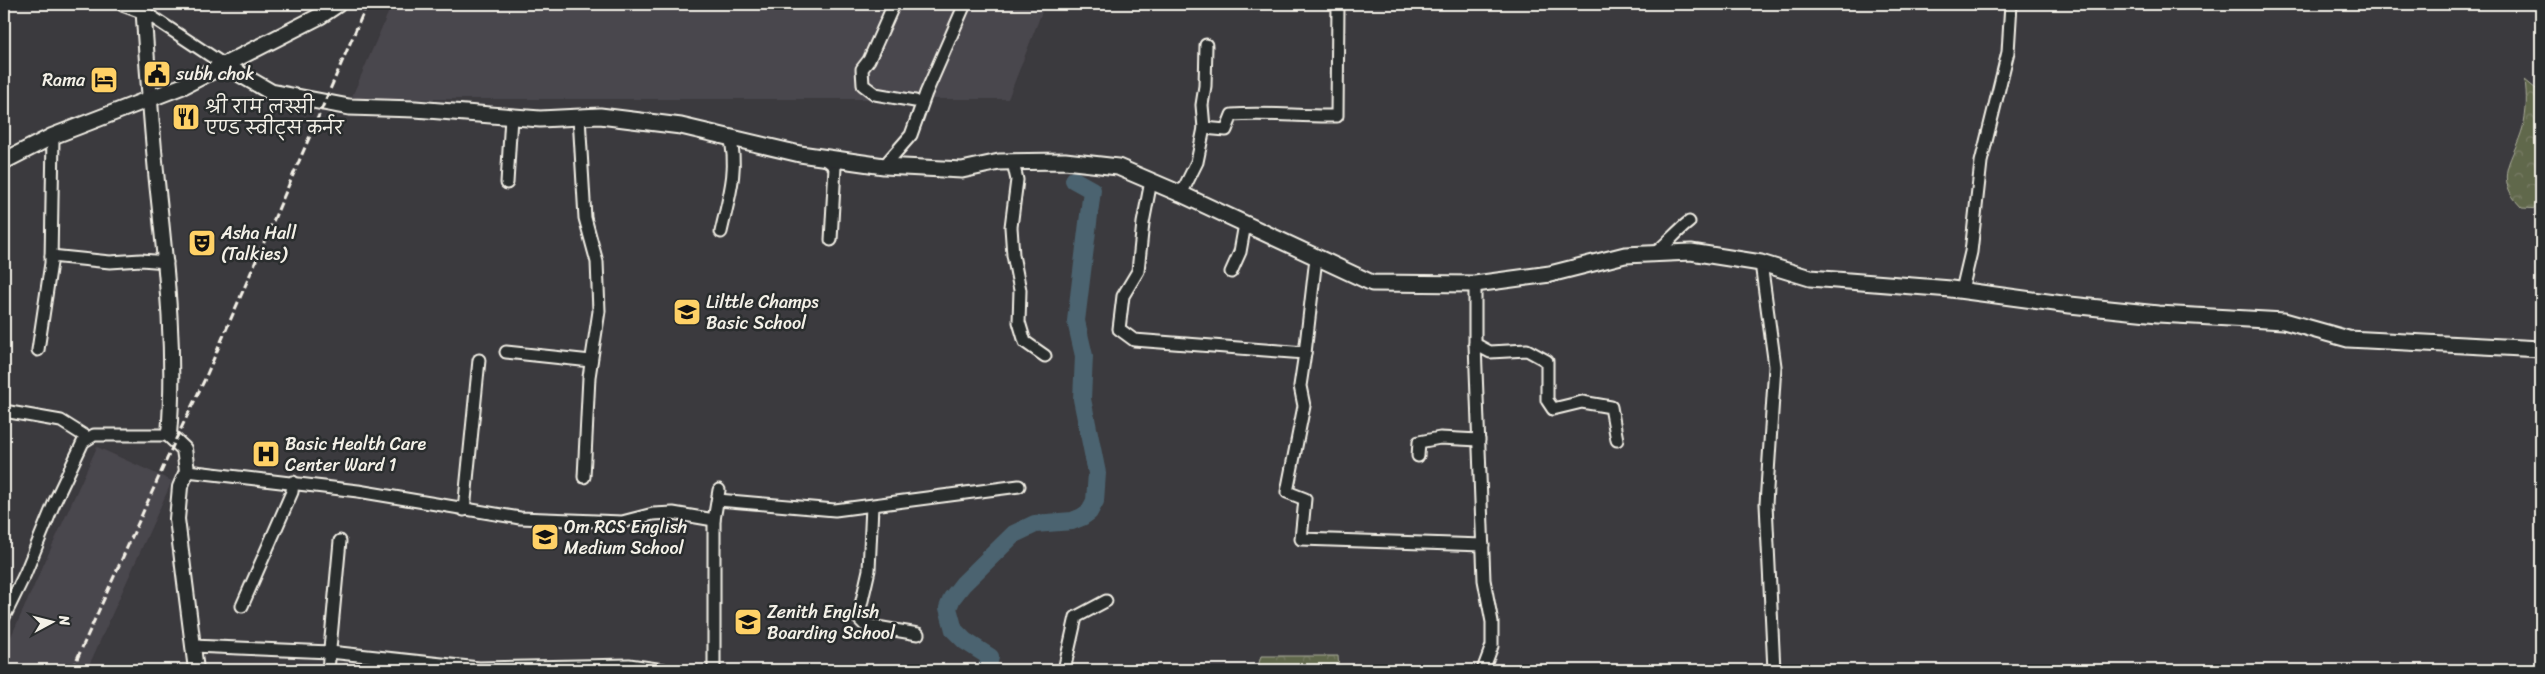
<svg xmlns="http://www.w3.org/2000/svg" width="2545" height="674" font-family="Sriracha,'Playpen Sans Deva',sans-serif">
	<defs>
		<pattern id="forest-crowns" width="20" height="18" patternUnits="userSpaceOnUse" patternTransform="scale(1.25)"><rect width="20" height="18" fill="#61674c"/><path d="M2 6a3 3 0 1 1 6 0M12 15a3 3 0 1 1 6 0" fill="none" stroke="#787d66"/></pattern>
	</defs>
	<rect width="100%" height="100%" fill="#3b3a3e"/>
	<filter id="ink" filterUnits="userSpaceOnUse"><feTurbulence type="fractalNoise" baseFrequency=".02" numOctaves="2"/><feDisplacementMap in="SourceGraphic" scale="10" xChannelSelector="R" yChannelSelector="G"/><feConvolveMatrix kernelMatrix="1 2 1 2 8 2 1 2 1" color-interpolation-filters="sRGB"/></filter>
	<g filter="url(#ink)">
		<g fill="#4a464d">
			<polygon points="392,4 1045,4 1008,99 351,99"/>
			<polygon points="97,447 172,481 87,670 4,670 4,652"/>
		</g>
		<g fill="url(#forest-crowns)" stroke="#aaac9a">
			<path d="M2525 80 2541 93V209L2522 208C2491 176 2514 160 2523 127 2527 111 2527 96 2525 80Z"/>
			<polygon points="1261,656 1338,656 1339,670 1257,670"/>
		</g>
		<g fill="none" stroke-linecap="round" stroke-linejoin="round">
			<polyline stroke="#4b636f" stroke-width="18" points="987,670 990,657 965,641 954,630 948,608 952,598 963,584 1014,534 1035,524 1072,521 1082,517 1089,512 1095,501 1097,473 1082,399 1084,356 1076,321 1092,190 1074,180"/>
			<defs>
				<g id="minor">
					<polyline points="894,4 869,60 862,69 863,85 875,94 915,101"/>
					<polyline points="143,11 226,66"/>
					<polyline points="579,117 585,218 597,262 599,311 589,377 584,477"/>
					<path d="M1204 128 1226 130 1232 115C1267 112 1302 117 1337 116L1338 4"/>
					<polyline points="825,158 835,167 831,240"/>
					<polyline points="1013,162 1017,180 1011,227 1013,255 1020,290 1019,322 1025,342 1045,356"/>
					<polyline points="884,166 911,135 926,93 965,4"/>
					<polyline points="1151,181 1143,223 1138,271 1123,296 1119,329 1134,340 1305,353 1316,258"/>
					<polyline points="507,183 511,117"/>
					<polyline points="1181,194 1197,162 1204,128 1202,105 1205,86 1206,45"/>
					<path d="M721 232C728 200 739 169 730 137"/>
					<path d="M1654 254C1667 244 1676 232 1689 222"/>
					<polyline points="51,256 110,262 141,260 167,262"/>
					<polyline points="1761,263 1775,366 1766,504 1774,670"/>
					<polyline points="1231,272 1240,252 1245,224"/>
					<polyline points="1475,284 1475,344 1484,580 1492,622 1492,646 1483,670"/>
					<polyline points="1962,290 1971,252 1981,162 2008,52 2011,4"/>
					<polyline points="1475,344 1490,352 1527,350 1547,361 1547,400 1553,409 1582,402 1611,407 1617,440"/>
					<polyline points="38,350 51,263 53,136"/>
					<polyline points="506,352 591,361"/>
					<polyline points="1305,353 1300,386 1304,406 1287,492 1305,499 1301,539 1483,545"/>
					<polyline points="4,411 61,421 88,438"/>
					<polyline points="1418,456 1419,442 1440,438 1479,440"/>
					<polyline points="187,471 358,491 520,518 622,522 653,514 673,513 714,520"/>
					<polyline points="718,500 835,510 1019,486"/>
					<polyline points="872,506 869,570 858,618 865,625 918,634"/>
					<polyline points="464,510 479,360"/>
					<polyline points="242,606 292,492 293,482"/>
					<polyline points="4,617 25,574 55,501 83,442 94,435 169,435"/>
					<polyline points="193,646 330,652 479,668 629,665 664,670"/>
					<polyline points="328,670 340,541"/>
					<polyline points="714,670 714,520 719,490"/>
					<polyline points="1064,670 1076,617 1106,601"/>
				</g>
				<g id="tertiary">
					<polyline points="124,4 143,11"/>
					<path d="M143 4C147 63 151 122 157 182 166 267 176 350 169 435L184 449 187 471 180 487 177 519 196 670"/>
				</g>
				<g id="secondary">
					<polyline points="226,66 271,92 349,107 415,109 540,119 600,116 681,126 800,154 884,166 962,170 999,162 1065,161 1118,167 1181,194 1372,283 1475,284 1550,274 1625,255 1691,252 1761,263 1810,278 1951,289 2070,305 2158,314 2284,321 2348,339 2541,349"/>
					<polyline points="4,161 53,136 183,86 320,16 338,4"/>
				</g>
			</defs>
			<use href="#minor" stroke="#f4f1e8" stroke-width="15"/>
			<use href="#tertiary" stroke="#f4f1e8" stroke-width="18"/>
			<use href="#secondary" stroke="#f4f1e8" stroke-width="19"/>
			<use href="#minor" stroke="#2a2d2e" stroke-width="11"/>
			<use href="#tertiary" stroke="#2a2d2e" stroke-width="14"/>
			<use href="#secondary" stroke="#2a2d2e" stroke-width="15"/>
			<polyline stroke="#f4f1e8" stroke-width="3" stroke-dasharray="8 4" stroke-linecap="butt" points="72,670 175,441 204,381 367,4"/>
		</g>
	</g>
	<defs>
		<symbol id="civic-square" viewBox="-11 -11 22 22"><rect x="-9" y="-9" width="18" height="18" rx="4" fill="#ffd166" stroke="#2a2d2e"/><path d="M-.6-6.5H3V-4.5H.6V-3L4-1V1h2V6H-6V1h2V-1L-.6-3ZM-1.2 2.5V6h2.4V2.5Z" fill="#111"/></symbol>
		<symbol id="hotel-square" viewBox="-11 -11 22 22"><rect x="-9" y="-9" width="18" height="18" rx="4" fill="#ffd166" stroke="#2a2d2e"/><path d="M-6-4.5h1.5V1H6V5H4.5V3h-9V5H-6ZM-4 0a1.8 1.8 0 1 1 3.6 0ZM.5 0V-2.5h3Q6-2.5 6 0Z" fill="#111"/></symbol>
		<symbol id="restaurant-square" viewBox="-11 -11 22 22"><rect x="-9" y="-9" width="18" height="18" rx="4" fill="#ffd166" stroke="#2a2d2e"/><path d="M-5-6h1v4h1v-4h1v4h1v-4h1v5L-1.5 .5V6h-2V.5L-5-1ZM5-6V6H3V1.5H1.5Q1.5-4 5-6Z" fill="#111"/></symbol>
		<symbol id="theatre-square" viewBox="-11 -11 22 22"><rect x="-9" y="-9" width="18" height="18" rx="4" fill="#ffd166" stroke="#2a2d2e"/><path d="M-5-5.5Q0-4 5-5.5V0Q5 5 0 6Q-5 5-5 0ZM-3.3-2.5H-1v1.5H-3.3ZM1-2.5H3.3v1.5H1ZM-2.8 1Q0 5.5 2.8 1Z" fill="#111"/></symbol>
		<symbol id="school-square" viewBox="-11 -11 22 22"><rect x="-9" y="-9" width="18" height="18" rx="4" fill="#ffd166" stroke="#2a2d2e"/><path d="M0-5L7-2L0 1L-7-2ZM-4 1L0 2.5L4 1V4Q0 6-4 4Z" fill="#111"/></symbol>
		<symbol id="hospital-square" viewBox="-11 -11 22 22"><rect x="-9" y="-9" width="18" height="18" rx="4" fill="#ffd166" stroke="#2a2d2e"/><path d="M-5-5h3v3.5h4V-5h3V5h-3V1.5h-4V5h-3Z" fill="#111"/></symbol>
	</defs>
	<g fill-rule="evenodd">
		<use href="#civic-square" x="141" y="58" width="32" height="32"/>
		<use href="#hotel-square" x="88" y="64" width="32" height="32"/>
		<use href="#restaurant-square" x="170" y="101" width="32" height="32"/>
		<use href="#theatre-square" x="186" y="227" width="32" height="32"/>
		<use href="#school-square" x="671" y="296" width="32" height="32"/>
		<use href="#hospital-square" x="250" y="438" width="32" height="32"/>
		<use href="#school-square" x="529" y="521" width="32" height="32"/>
		<use href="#school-square" x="732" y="606" width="32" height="32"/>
	</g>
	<g text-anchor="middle" stroke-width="5" stroke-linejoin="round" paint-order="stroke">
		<g font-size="18" fill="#f4f1e8" stroke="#2a2d2e" text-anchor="start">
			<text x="176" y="80">subh chok</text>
			<text x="85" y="86" text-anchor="end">Rama</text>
			<text x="205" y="113">श्री राम लस्सी<tspan x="205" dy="21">एण्ड स्वीट्स कर्नर</tspan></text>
			<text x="221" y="239">Asha Hall<tspan x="221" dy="21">(Talkies)</tspan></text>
			<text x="706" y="308">Lilttle Champs<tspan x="706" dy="21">Basic School</tspan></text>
			<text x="285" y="450">Basic Health Care<tspan x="285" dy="21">Center Ward 1</tspan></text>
			<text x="564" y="533">Om RCS English<tspan x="564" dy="21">Medium School</tspan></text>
			<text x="767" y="618">Zenith English<tspan x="767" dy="21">Boarding School</tspan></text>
		</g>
	</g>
	<rect width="2545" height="674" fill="none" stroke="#2a2d2e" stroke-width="20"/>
	<rect x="10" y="10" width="2525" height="654" fill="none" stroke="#f4f1e8" stroke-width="2" filter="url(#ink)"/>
	<g transform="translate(52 622) rotate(83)" stroke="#2a2d2e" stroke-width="4" paint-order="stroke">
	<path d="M0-4L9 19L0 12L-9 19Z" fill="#f4f1e8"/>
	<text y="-8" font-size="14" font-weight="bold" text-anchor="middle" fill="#f4f1e8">N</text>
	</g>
</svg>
